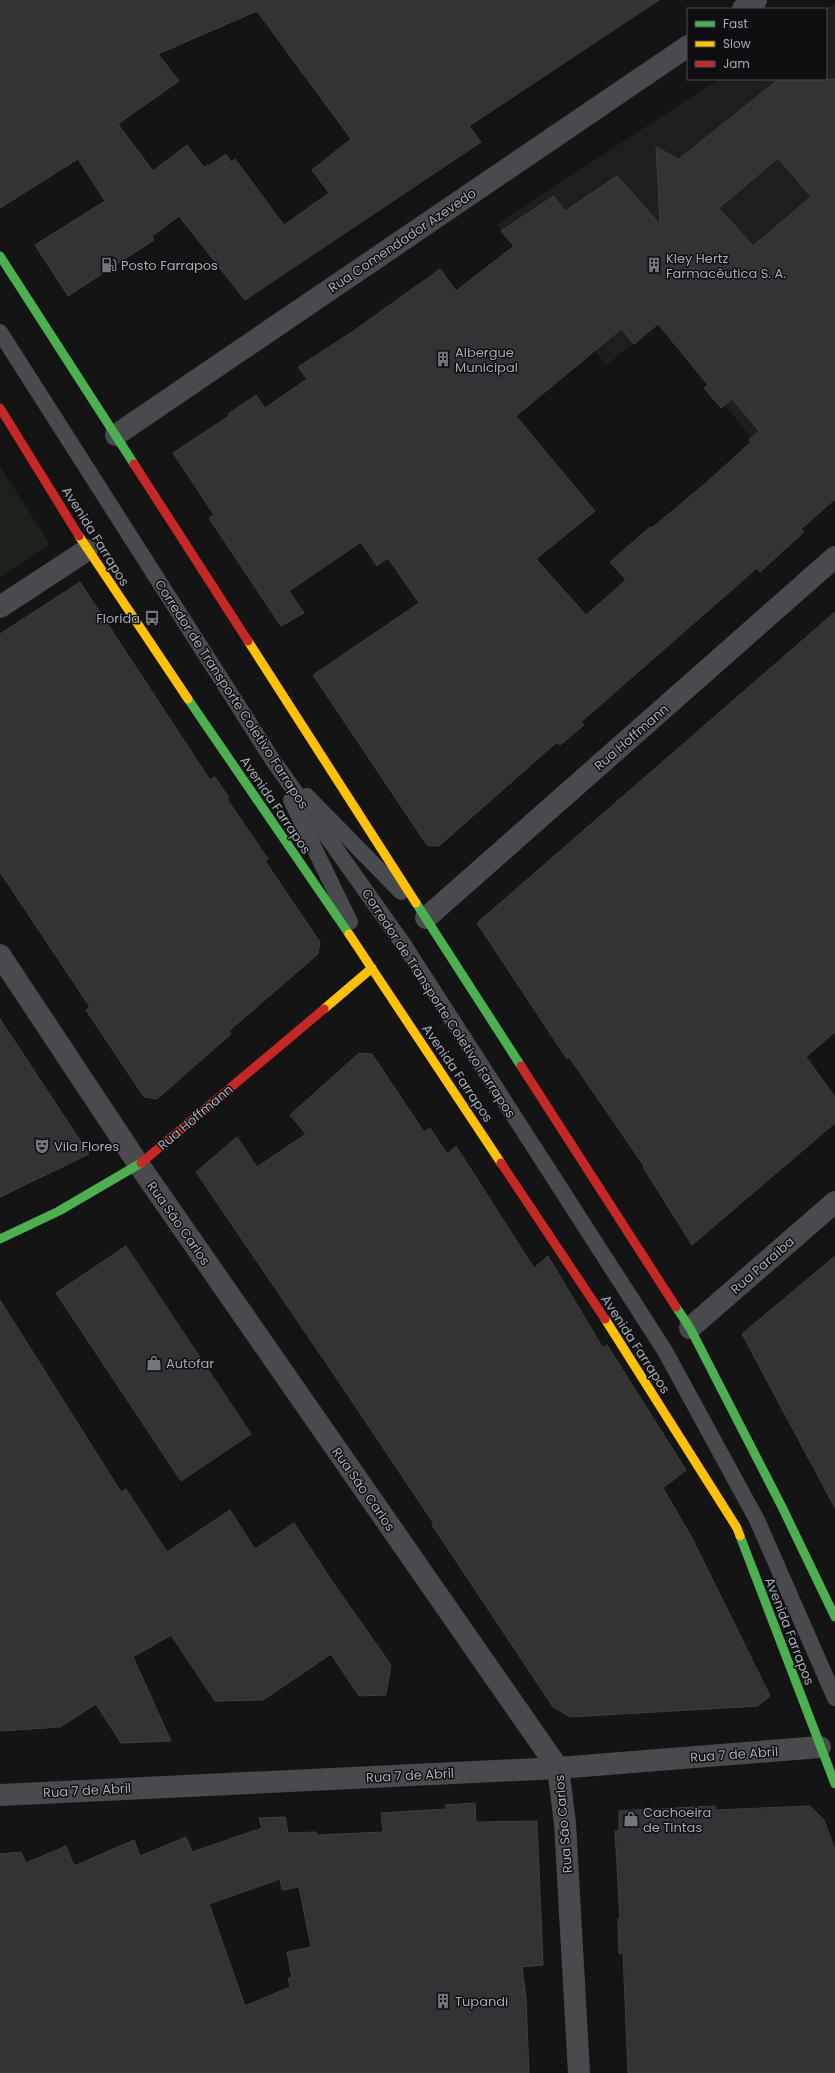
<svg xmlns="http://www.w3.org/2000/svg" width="835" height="2073" font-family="Poppins,sans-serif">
	<rect width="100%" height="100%" fill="#141414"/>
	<polygon fill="#1e1e20" points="835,3 835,499 816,516 658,324 606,365 497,224 719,79 826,79 826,9"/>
	<polygon fill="#1a211a" points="0,467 50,544 0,578"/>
	<g fill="#333335" stroke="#3c3e40" fill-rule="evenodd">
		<path d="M0 0H659L469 126 481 142 245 300 179 216 152 236 154 240 68 296 35 245 105 201 78 159 0 208ZM257 11 351 139 312 170 329 193 284 225 235 159 231 162 226 154 209 166 208 165 204 167 187 145 153 171 118 124 179 81 158 54Z"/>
		<path d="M779 79H835V499L801 529 804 532 760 572 757 568 581 722 584 725 560 745 557 742 439 846 427 845 313 675 419 603 388 558 377 566 361 542 289 591 304 613 281 626 209 518 214 515 173 453 229 416 228 414 256 395 265 408 307 379 298 367 352 332 440 269 456 291 514 246 501 231 554 196 565 211 617 176 660 224 656 147 679 159ZM778 158 811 197 753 246 719 208ZM658 324 708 385 704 388 721 408 732 399 759 431 749 440 751 442 707 482 652 528 650 527 610 562 626 580 586 615 536 559 595 511 516 416 621 329 634 344Z"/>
		<polygon points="80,582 210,780 215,777 229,798 227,799 268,859 265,861 320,942 318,954 229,1031 231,1034 157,1099 144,1097 86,1010 90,1007 0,872 0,634"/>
		<polygon points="835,612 835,1032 806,1057 835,1097 835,1123 692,1245 643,1167 644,1166 569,1057 567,1059 477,923"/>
		<polygon points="0,1019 89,1154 0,1197"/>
		<polygon points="359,1053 372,1054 424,1132 430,1128 447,1154 456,1146 534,1268 548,1256 603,1348 607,1345 686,1470 663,1488 692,1538 770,1696 758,1706 570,1717 553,1707 432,1525 434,1524 341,1385 196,1172 237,1137 257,1167 306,1134 290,1115"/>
		<polygon points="126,1246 251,1434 181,1481 56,1293"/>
		<polygon points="835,1256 835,1508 742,1334"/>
		<polygon points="0,1300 121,1492 126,1489 167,1552 230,1510 255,1549 294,1523 334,1584 391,1665 386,1695 359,1696 331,1654 263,1700 215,1701 171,1635 133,1657 171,1741 121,1743 96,1704 60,1727 0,1731"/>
		<path d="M475 1803 476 1822 537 1821 543 1965 522 1967 526 1997 529 2073H0V1854L21 1852 26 1863 66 1846 74 1866 134 1840 140 1856 186 1837 192 1852 262 1828 259 1818 285 1817 288 1833 316 1832 317 1835 383 1832 381 1813 446 1809 445 1805ZM280 1879 282 1890 299 1887 311 1947 287 1952 292 1977 288 1978 290 1987 245 2006 209 1904Z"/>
		<polygon points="715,1806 715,1810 810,1806 824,1820 835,1850 835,2073 628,2073 623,1953 619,1954 618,1919 620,1919 615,1831 619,1831 619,1811"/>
	</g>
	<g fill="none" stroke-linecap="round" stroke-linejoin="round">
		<g stroke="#484a4d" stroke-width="16">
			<polyline points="0,332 272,759 404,945 665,1351 757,1520 835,1698"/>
			<polyline points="307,796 401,892"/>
			<polyline points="291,800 350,922"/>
		</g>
		<g stroke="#484a4d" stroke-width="22">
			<polyline points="743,9 756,0"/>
			<polyline points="116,435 688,46"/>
			<polyline points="0,607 87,550"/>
			<polyline points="426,918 835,557"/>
			<polyline points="0,955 139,1165 558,1768 565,1823 579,2073"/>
			<polyline points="690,1328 835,1202"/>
			<polyline points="0,1795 558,1768 820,1747"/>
		</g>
		<g stroke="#4caf50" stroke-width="9">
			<polyline points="0,256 134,464"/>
			<polyline points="188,699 349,934"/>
			<polyline points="416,903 521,1066"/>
			<polyline points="0,1239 59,1211 141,1163"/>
			<polyline points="676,1307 690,1328 782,1507 835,1617"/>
			<polyline points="740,1536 835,1784"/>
		</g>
		<g stroke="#ffc107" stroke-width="9">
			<polyline points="79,536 188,699"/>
			<polyline points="248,641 416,903"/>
			<polyline points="349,934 501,1163"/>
			<polyline points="324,1009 372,968"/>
			<polyline points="605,1319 737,1528 740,1536"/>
		</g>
		<g stroke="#c62828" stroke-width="9">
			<polyline points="0,408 79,536"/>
			<polyline points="134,464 248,641"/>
			<polyline points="521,1066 676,1307"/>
			<polyline points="141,1163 324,1009"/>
			<polyline points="501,1163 605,1319"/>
		</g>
	</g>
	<defs>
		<symbol id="fuel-bare" viewBox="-9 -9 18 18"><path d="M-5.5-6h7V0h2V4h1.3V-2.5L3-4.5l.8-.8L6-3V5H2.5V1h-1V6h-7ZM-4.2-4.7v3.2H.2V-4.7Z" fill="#72777d" stroke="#0e0e10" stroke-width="2.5" paint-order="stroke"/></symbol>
		<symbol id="building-bare" viewBox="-9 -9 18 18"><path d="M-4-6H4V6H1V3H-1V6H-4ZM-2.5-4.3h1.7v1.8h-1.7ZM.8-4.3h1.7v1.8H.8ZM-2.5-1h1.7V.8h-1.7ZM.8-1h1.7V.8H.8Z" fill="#72777d" stroke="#0e0e10" stroke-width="2.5" paint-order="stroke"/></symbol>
		<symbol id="bus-bare" viewBox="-9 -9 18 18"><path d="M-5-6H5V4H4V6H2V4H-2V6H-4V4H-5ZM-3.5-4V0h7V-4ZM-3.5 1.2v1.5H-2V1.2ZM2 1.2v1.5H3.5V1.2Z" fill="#72777d" stroke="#0e0e10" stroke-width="2.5" paint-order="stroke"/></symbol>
		<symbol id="theatre-bare" viewBox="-9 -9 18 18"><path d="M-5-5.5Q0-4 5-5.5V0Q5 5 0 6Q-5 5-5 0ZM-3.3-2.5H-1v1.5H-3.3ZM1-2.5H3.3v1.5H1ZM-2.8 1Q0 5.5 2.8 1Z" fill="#72777d" stroke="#0e0e10" stroke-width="2.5" paint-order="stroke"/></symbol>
		<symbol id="shop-bare" viewBox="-9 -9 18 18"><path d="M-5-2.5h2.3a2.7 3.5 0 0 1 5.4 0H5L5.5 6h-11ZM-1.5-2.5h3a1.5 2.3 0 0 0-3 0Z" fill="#72777d" stroke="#0e0e10" stroke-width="2.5" paint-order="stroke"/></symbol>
	</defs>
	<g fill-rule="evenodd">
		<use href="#fuel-bare" x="98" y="254" width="22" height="22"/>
		<use href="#building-bare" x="643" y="254" width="22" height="22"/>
		<use href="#building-bare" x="432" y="348" width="22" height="22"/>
		<use href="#bus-bare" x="141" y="607" width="22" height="22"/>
		<use href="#theatre-bare" x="31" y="1135" width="22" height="22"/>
		<use href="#shop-bare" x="143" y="1352" width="22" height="22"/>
		<use href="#shop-bare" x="620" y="1808" width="22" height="22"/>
		<use href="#building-bare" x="432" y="1990" width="22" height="22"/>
	</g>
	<g text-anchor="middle" stroke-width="3" stroke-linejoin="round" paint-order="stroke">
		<g font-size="13" fill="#a4acb6" stroke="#0e0e10">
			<text transform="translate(402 240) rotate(-34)" y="5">Rua Comendador Azevedo</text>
			<text transform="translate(96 536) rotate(58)" y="5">Avenida Farrapos</text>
			<text transform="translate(232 694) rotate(57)" y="5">Corredor de Transporte Coletivo Farrapos</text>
			<text transform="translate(631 737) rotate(-41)" y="5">Rua Hoffmann</text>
			<text transform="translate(276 805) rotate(56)" y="5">Avenida Farrapos</text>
			<text transform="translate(439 1003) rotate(57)" y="5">Corredor de Transporte Coletivo Farrapos</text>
			<text transform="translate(458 1073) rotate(56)" y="5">Avenida Farrapos</text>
			<text transform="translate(195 1117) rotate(-40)" y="5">Rua Hoffmann</text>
			<text transform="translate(179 1223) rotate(55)" y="5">Rua São Carlos</text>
			<text transform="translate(762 1265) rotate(-41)" y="5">Rua Paraíba</text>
			<text transform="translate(636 1344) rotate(57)" y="5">Avenida Farrapos</text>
			<text transform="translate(364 1489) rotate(55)" y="5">Rua São Carlos</text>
			<text transform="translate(790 1631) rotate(69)" y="5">Avenida Farrapos</text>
			<text transform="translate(734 1754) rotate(-4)" y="5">Rua 7 de Abril</text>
			<text transform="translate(410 1775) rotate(-3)" y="5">Rua 7 de Abril</text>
			<text transform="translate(87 1790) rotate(-3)" y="5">Rua 7 de Abril</text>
			<text transform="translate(563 1824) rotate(-95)" y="5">Rua São Carlos</text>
		</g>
		<g font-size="13" fill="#a4acb6" stroke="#0e0e10" text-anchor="start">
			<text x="666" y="263">Kley Hertz<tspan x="666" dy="15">Farmacêutica S. A.</tspan></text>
			<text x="121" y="270">Posto Farrapos</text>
			<text x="455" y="357">Albergue<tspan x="455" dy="15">Municipal</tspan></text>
			<text x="140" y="623" text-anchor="end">Florida</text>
			<text x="54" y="1151">Vila Flores</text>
			<text x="166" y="1368">Autofar</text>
			<text x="643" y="1817">Cachoeira<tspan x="643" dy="15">de Tintas</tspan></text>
			<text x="455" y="2006">Tupandi</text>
		</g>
	</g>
	<rect x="687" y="8" width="140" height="72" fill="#0e0e10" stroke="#4a4d52"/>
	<rect x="695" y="21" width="20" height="6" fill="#4caf50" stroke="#4a4d52"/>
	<text x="723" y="28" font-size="12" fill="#a4acb6">Fast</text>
	<rect x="695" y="41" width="20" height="6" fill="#ffc107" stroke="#4a4d52"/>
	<text x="723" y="48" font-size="12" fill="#a4acb6">Slow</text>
	<rect x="695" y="61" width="20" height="6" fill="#c62828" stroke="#4a4d52"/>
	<text x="723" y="68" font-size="12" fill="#a4acb6">Jam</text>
</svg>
